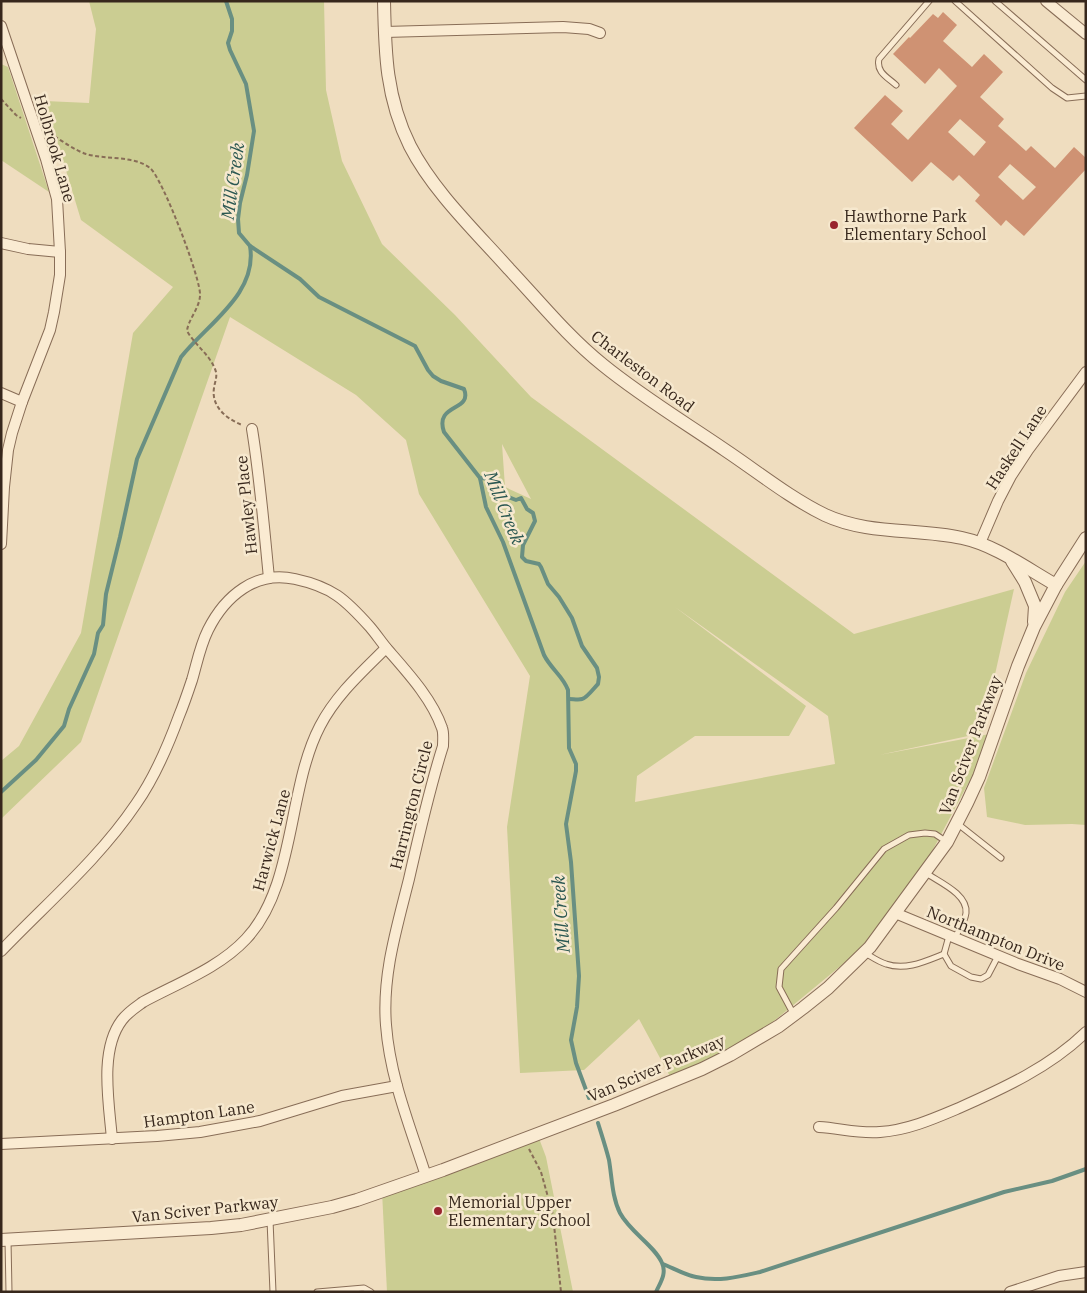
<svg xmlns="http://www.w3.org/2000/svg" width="1087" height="1293" font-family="'IBM Plex Serif',serif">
	<rect width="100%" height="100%" fill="#efddbf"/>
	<g fill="#cbcd92" fill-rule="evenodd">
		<path d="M89 1H324L326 90 342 161 382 244 455 315 531 397 854 634 1014 589 982 733 879 755 995 733 895 921 734 1054 673 1082 639 1019 584 1070 520 1073 507 827 530 676 419 494 406 440 356 395 230 317 81 742 1 819V761L19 746 81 633 133 333 173 287 81 220 45 101 89 103 96 29ZM502 444 531 499 505 487ZM675 607 828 716 835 764 635 802 637 776 695 736H789L806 706Z"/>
		<polygon points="1,64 8,67 49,192 1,160"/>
		<polygon points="1086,561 1086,825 1072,824 1025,825 987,817 984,788 1026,673 1065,592"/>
		<polygon points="537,1133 546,1157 573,1292 387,1292 382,1191"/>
	</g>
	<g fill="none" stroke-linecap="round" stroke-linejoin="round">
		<g stroke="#698f82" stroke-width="4">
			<path d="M226 1 232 19V31L228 43 230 50 246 84 254 131 247 175 240 203 238 219 239 233 250 246 300 279 319 297 415 346 428 370 433 376 441 381 464 389C473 412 434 403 444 432L480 478 486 507 503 542 544 655C551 669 563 676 568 690L569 748 576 764V771L566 824 571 862 579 976 577 1007 571 1040 576 1063 589 1098"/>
			<path d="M480 478 492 479 498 493 516 500 521 498 527 509 533 513 535 521 523 545 522 557 526 561 539 564 541 567 548 584 559 597 572 618 582 646 597 668 599 677 598 684C594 688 587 698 582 699 579 700 573 699 569 699"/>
			<path d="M1 792 36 760 64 726 69 709 94 654 98 633 103 625 106 594 120 537 137 459 181 357C207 324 258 294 250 246"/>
			<path d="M598 1123C602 1136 606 1148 609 1160 612 1178 612 1197 620 1213 630 1232 655 1246 662 1263 667 1274 660 1283 656 1292"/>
			<path d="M663 1264C673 1268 685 1275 696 1277 718 1282 738 1277 760 1272L1004 1192 1052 1181 1086 1169"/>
		</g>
	</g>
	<path fill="#cf9273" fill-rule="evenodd" d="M943 12 957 25 943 41 972 67 984 54 1003 72 980 97 1004 119 998 126 1026 151 1031 146 1055 168 1074 147 1086 158V169L1024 236 1006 220 1001 226 975 201 980 195 959 175 953 181 931 162 912 182 854 128 885 95 903 111 891 124 908 140 957 86 939 68 925 84 893 54 909 37 910 38 933 14 938 18ZM960 119 986 142 974 156 948 132ZM1010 164 1036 187 1023 200 998 177Z"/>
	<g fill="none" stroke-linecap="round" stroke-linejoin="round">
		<defs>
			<g id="service">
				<polyline points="955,1 1052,88 1067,98 1086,96"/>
				<polyline points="995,1 1086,80"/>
				<path d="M896 85C887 77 876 72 879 59L929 1"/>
				<polyline points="958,824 1001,858"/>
				<path d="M926 873C939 882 968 894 966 913 965 922 959 930 955 937"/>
				<polyline points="949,936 944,954 951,966 971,977 981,979 988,975 998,956"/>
				<path d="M865 953C872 957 879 962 886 964 906 971 926 961 944 954"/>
				<polyline points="794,1015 779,987 781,969 836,908 884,849 909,835 925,833 935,834 947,842"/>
				<polyline points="270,1220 273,1292"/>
				<polyline points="8,1240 9,1292"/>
				<polyline points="317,1292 364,1288 371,1292"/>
			</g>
			<g id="minor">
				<polyline points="1046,1 1086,34"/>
				<polyline points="1,26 46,159 57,199 60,252 60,275 54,312 50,330 22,402 12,433 8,450 4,487 1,544"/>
				<polyline points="385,32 563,27 589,29 600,33"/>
				<polyline points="1,243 28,249 60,252"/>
				<polyline points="1,393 22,402"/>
				<path d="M252 429C260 478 264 528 269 578"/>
				<polyline points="980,543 998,501 1011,476 1028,450 1086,372"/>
				<polyline points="895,913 1018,964 1060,979 1086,992"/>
				<path d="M1 951C47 903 99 859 136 804 155 777 168 746 179 716 184 704 188 692 192 680 197 663 200 646 208 630 225 596 256 570 295 579 332 587 345 599 370 627 376 634 382 643 388 650 408 673 432 699 442 728 444 733 443 740 443 746 429 790 419 835 409 879 397 927 382 975 386 1025 390 1078 410 1126 426 1176"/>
				<path d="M819 1127C839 1128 859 1134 880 1132 908 1130 933 1119 959 1108 1004 1088 1050 1067 1086 1032"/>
				<path d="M112 1139C109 1103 99 1050 122 1020 128 1012 136 1007 143 1002 178 983 219 968 246 939 296 886 287 789 320 726 336 695 362 672 386 648"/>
				<polyline points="1,1144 157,1136 200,1132 260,1121 342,1096 397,1086"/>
				<polyline points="1010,1292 1059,1276 1086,1272"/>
			</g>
			<g id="tertiary">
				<path d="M384 1C385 53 386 98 410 146 433 191 476 232 509 269 540 302 568 337 603 365 641 396 684 422 725 450 758 472 790 498 825 515 868 535 917 528 962 538 995 545 1026 568 1056 585"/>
				<polyline points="1012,561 1025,582 1035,606 1034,622"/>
				<polyline points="1,1240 211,1228 241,1225 332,1207 357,1200 443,1170 614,1105 702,1069 730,1055 779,1026 803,1008 828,988 870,947 947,842 967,803 979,777 1018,666 1034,627 1056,585 1086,538"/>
			</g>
		</defs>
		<use href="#service" stroke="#886d57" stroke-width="7"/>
		<use href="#minor" stroke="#886d57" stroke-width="12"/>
		<use href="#tertiary" stroke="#886d57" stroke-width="14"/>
		<g stroke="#886d57" stroke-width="2" stroke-dasharray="4 2.5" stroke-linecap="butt">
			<polyline points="1,99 16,115 21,118"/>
			<path d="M49 133C61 140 74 150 86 154 106 160 133 155 150 168 162 177 202 281 200 296 199 309 188 320 187 331 195 345 209 354 215 369 218 376 215 381 214 388 211 407 227 419 242 425"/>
			<polyline points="529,1149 541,1172 553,1215 561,1292"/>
		</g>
		<use href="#service" stroke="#faebd2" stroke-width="5"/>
		<use href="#minor" stroke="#faebd2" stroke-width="10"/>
		<use href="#tertiary" stroke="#faebd2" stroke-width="12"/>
	</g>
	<g fill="#99252f" stroke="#f6e8ce" stroke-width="2">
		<circle cx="834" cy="225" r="5"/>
		<circle cx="438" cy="1211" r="5"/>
	</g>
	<g text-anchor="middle" stroke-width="5" stroke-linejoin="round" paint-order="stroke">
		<g font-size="16" fill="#37271c" stroke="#f6e8ce">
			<text transform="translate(55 148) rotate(74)" y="6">Holbrook Lane</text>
			<text transform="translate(643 371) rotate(37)" y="6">Charleston Road</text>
			<text transform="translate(1016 447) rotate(-57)" y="6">Haskell Lane</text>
			<text transform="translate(246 505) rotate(-96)" y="6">Hawley Place</text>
			<text transform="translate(970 745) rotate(-69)" y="6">Van Sciver Parkway</text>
			<text transform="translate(411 805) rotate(-76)" y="6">Harrington Circle</text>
			<text transform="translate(271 840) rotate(-75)" y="6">Harwick Lane</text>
			<text transform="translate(996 938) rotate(22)" y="6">Northampton Drive</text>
			<text transform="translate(656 1068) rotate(-23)" y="6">Van Sciver Parkway</text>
			<text transform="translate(199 1114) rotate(-8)" y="6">Hampton Lane</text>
			<text transform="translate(205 1209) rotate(-6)" y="6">Van Sciver Parkway</text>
		</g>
		<g font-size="16" fill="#37271c" stroke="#f6e8ce" text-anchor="start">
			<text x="844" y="222">Hawthorne Park<tspan x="844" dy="18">Elementary School</tspan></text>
			<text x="448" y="1208">Memorial Upper<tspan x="448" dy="18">Elementary School</tspan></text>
		</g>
		<g font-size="18" font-style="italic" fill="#2a5751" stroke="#f6e8ce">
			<text transform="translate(233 181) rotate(-82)" y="6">Mill Creek</text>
			<text transform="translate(504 508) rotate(68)" y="6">Mill Creek</text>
			<text transform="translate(561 914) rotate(-94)" y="6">Mill Creek</text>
		</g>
	</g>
	<rect width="1087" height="1293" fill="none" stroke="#37271c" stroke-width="5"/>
</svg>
